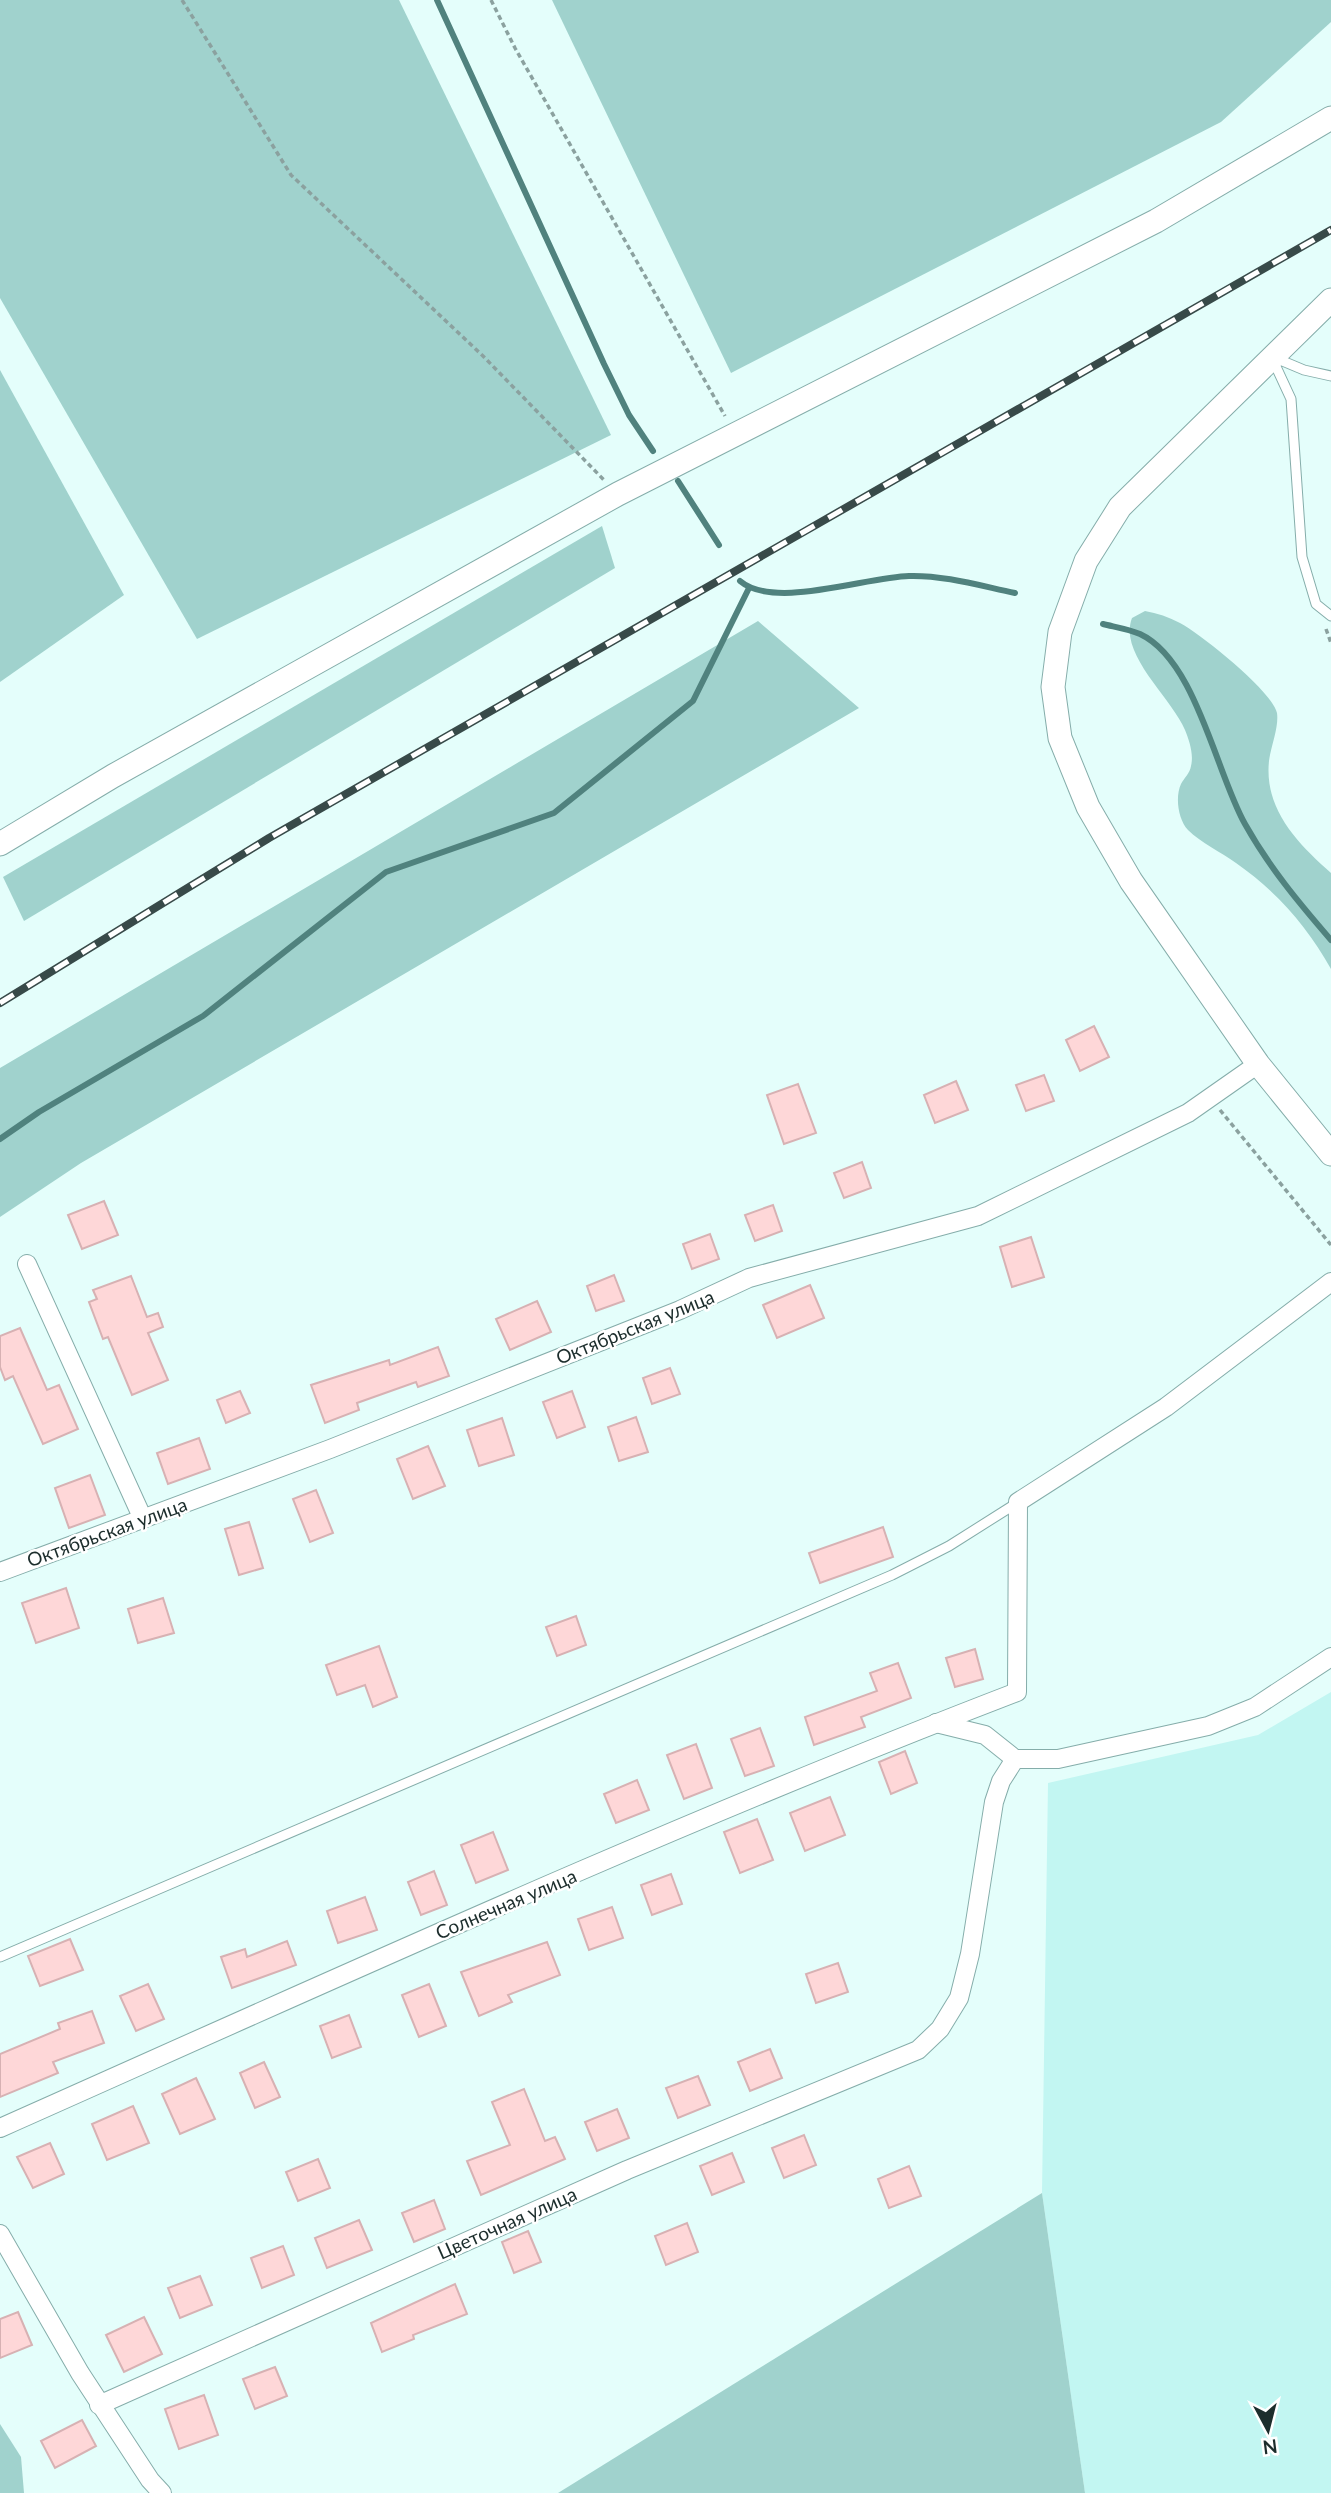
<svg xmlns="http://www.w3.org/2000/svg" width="1331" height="2493" font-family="Lato,sans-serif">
	<rect width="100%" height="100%" fill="#e4fefb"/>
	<polygon fill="#c2f6f2" points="1331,1692 1331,2493 1085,2493 1042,2193 1048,1783 1258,1735"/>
	<g fill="#a0d2cd">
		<polygon points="0,0 399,0 611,435 197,639 0,298"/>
		<polygon points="552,0 1331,0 1331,22 1221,122 731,373"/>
		<polygon points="0,370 124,595 0,682"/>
		<polygon points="602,526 615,568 24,921 3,877"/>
		<path d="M1145 611C1157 613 1169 617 1180 623 1202 635 1272 691 1277 713 1279 727 1271 746 1269 761 1264 809 1297 843 1331 873V969C1307 926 1276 891 1236 863 1221 852 1201 843 1188 830 1178 819 1175 797 1181 784 1184 778 1190 773 1191 766 1194 754 1189 740 1185 730 1172 698 1118 654 1132 618Z"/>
		<polygon points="758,621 859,708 81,1163 0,1217 0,1068"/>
		<polygon points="1042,2193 1085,2493 558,2493"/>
		<polygon points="0,2424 21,2457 24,2493 0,2493"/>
	</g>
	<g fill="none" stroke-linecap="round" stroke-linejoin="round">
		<g stroke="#50827e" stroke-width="6">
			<polyline points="437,0 604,364 629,415 653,451"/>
			<polyline points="678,481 719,545"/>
			<path d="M740 581C774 610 866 577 909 576 944 575 981 586 1015 593"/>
			<path d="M1103 624C1115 627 1128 629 1140 634 1196 660 1216 773 1245 824 1269 867 1299 903 1331 940"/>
			<polyline points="0,1139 39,1112 203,1016 386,872 554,813 693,701 749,588"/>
		</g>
	</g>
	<g fill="#fed7d8" stroke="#d7b1b3" stroke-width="2">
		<polygon points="1094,1026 1109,1057 1080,1071 1066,1040"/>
		<polygon points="1044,1075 1054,1101 1026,1111 1016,1085"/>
		<polygon points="956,1081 968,1110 935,1123 924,1095"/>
		<polygon points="798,1084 816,1133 784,1144 767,1095"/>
		<polygon points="862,1162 871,1188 844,1198 834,1173"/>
		<polygon points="104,1201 118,1235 82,1249 68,1215"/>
		<polygon points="773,1205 782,1231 755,1241 745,1215"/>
		<polygon points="710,1234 719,1259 692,1269 683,1244"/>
		<polygon points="1031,1237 1044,1277 1012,1287 1000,1247"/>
		<polygon points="614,1275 624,1301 596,1311 587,1286"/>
		<polygon points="131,1276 147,1317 158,1313 163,1327 148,1333 168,1380 132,1395 108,1337 103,1339 89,1302 97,1299 93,1290"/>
		<polygon points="810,1285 824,1318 777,1338 763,1305"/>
		<polygon points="537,1301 551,1332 510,1350 496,1319"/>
		<polygon points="20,1328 47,1390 59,1385 78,1429 43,1444 13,1376 5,1380 0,1367 0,1336"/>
		<polygon points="438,1347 449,1376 418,1387 416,1382 357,1403 359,1410 325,1423 311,1385 389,1360 390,1365"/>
		<polygon points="670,1368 680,1394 652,1404 643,1378"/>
		<polygon points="240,1391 250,1413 226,1423 217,1400"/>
		<polygon points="572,1391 585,1427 557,1438 543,1402"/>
		<polygon points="636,1417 648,1452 619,1461 608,1427"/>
		<polygon points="502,1418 514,1455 479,1466 467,1430"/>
		<polygon points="199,1438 210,1469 168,1484 157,1453"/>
		<polygon points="428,1446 445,1486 413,1499 397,1459"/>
		<polygon points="90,1475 105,1515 69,1528 55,1488"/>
		<polygon points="316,1490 333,1533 310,1542 293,1499"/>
		<polygon points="249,1522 263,1568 239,1575 225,1529"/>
		<polygon points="883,1527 893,1557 820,1583 809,1553"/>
		<polygon points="66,1588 79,1628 36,1643 22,1603"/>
		<polygon points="163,1598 174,1633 138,1643 128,1609"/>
		<polygon points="576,1616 586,1645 557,1656 546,1627"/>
		<polygon points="379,1646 397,1697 373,1707 365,1685 337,1695 326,1665"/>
		<polygon points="975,1649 983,1679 955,1687 946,1658"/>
		<polygon points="898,1663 911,1698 861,1717 865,1727 814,1745 805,1717 877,1691 870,1673"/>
		<polygon points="760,1728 774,1766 745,1776 731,1739"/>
		<polygon points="696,1744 712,1788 684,1799 667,1755"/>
		<polygon points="905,1751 917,1783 891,1794 879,1762"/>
		<polygon points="637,1780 649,1810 616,1823 604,1794"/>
		<polygon points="830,1797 845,1835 805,1851 790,1813"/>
		<polygon points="757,1819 773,1860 740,1873 724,1832"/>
		<polygon points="493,1832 508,1870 476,1883 461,1845"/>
		<polygon points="434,1871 447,1905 421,1915 408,1882"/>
		<polygon points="671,1874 682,1904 652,1915 641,1885"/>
		<polygon points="365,1897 377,1930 338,1943 327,1911"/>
		<polygon points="612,1907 623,1938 589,1950 578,1919"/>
		<polygon points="70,1939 83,1970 40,1986 28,1956"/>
		<polygon points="287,1941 296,1965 232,1988 221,1957 245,1949 247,1957"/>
		<polygon points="547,1942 560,1975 508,1995 512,2002 479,2016 461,1972"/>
		<polygon points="838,1963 848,1992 816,2003 806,1974"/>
		<polygon points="148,1984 164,2019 136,2031 120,1996"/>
		<polygon points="429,1984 446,2026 419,2037 402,1995"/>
		<polygon points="92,2011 104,2043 53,2062 58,2073 0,2097 0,2054 60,2029 58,2023"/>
		<polygon points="349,2015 361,2047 332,2058 320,2026"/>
		<polygon points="770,2049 782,2078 750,2091 738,2062"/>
		<polygon points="264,2062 280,2097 255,2108 240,2073"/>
		<polygon points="698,2076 710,2105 678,2118 666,2088"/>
		<polygon points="196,2078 215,2119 180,2134 162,2094"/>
		<polygon points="524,2089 545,2141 555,2137 565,2159 481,2195 467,2161 510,2145 492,2102"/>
		<polygon points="133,2106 149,2143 107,2160 92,2124"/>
		<polygon points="617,2109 629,2138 597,2151 585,2122"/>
		<polygon points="804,2135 816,2165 784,2178 772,2148"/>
		<polygon points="50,2143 64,2174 33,2188 17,2157"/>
		<polygon points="732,2153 744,2182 712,2195 700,2166"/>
		<polygon points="318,2159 330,2188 298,2201 286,2172"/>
		<polygon points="909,2166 921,2196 889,2208 878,2179"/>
		<polygon points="434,2200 445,2229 414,2242 402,2213"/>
		<polygon points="359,2220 372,2250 327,2268 315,2238"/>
		<polygon points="687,2223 698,2252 666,2265 655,2236"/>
		<polygon points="528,2231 541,2262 514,2273 502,2242"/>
		<polygon points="283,2246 294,2275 262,2288 251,2258"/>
		<polygon points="200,2276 212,2305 180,2318 168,2288"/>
		<polygon points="455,2284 467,2314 413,2335 414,2339 382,2352 371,2323"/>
		<polygon points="18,2312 32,2345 0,2358 0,2319"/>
		<polygon points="144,2317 162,2354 124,2372 106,2335"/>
		<polygon points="275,2367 287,2396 255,2409 243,2379"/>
		<polygon points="204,2395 218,2435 179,2449 165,2409"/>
		<polygon points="82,2420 96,2446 55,2468 41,2441"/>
	</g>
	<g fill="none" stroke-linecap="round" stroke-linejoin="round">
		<defs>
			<g id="service">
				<polyline points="1273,357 1304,370 1331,376"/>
				<polyline points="1272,358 1291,399 1302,557 1316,604 1331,616"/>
				<polyline points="0,1957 892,1575 949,1546 1017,1503"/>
			</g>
			<g id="minor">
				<polyline points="27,1264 143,1519"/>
				<polyline points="0,1572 330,1449 680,1310 749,1278 978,1216 1188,1113 1258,1064"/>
				<polyline points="936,1723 985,1735 1015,1759 1058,1759 1208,1726 1255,1707 1331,1657"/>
				<path d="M0 2128C337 1978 673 1824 1017 1692L1018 1502 1166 1407 1331 1282"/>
				<polyline points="0,2234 80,2373 150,2480 162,2493"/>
				<polyline points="99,2405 627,2170 918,2050 940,2029 959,1998 970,1954 994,1802 1001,1781 1015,1759"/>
			</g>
			<g id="tertiary">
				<polyline points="1331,300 1120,507 1086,561 1060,632 1053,687 1060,738 1088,807 1131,881 1258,1064 1331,1154"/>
				<polyline points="0,844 113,776 618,494 1156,221 1331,118"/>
			</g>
		</defs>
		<use href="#service" stroke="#85adaa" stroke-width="11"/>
		<use href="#minor" stroke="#85adaa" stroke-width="20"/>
		<use href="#tertiary" stroke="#85adaa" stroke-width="25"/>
		<g stroke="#8ba19f" stroke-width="3.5" stroke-dasharray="5 3.5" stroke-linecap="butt">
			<polyline points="182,0 291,175 483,356 604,480"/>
			<polyline points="491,0 515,48 725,416"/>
			<polyline points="1326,629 1331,643"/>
			<polyline points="1220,1110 1331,1245"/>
		</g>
		<use href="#service" stroke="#fff" stroke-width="9"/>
		<use href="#minor" stroke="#fff" stroke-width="18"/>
		<use href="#tertiary" stroke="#fff" stroke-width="23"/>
		<defs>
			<polyline id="rail" points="0,1003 269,838 1331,230"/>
		</defs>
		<use href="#rail" stroke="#384a49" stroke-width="8"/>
		<use href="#rail" stroke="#fff" stroke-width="5" stroke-dasharray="16" stroke-linecap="butt"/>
	</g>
	<g text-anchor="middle" stroke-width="5" stroke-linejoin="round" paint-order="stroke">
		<g font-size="19" fill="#1c2d2c" stroke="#fff">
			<text transform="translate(635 1327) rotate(-22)" y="7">Октябрьская улица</text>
			<text transform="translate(107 1532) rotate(-20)" y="7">Октябрьская улица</text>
			<text transform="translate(506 1904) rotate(-23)" y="7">Солнечная улица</text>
			<text transform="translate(507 2223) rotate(-24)" y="7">Цветочная улица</text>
		</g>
	</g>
	<g transform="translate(1268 2430) rotate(173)" stroke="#ffffff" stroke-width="5" paint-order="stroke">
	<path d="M0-5L12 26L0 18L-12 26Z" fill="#1c2d2c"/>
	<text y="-10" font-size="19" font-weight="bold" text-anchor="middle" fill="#1c2d2c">N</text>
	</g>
</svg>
